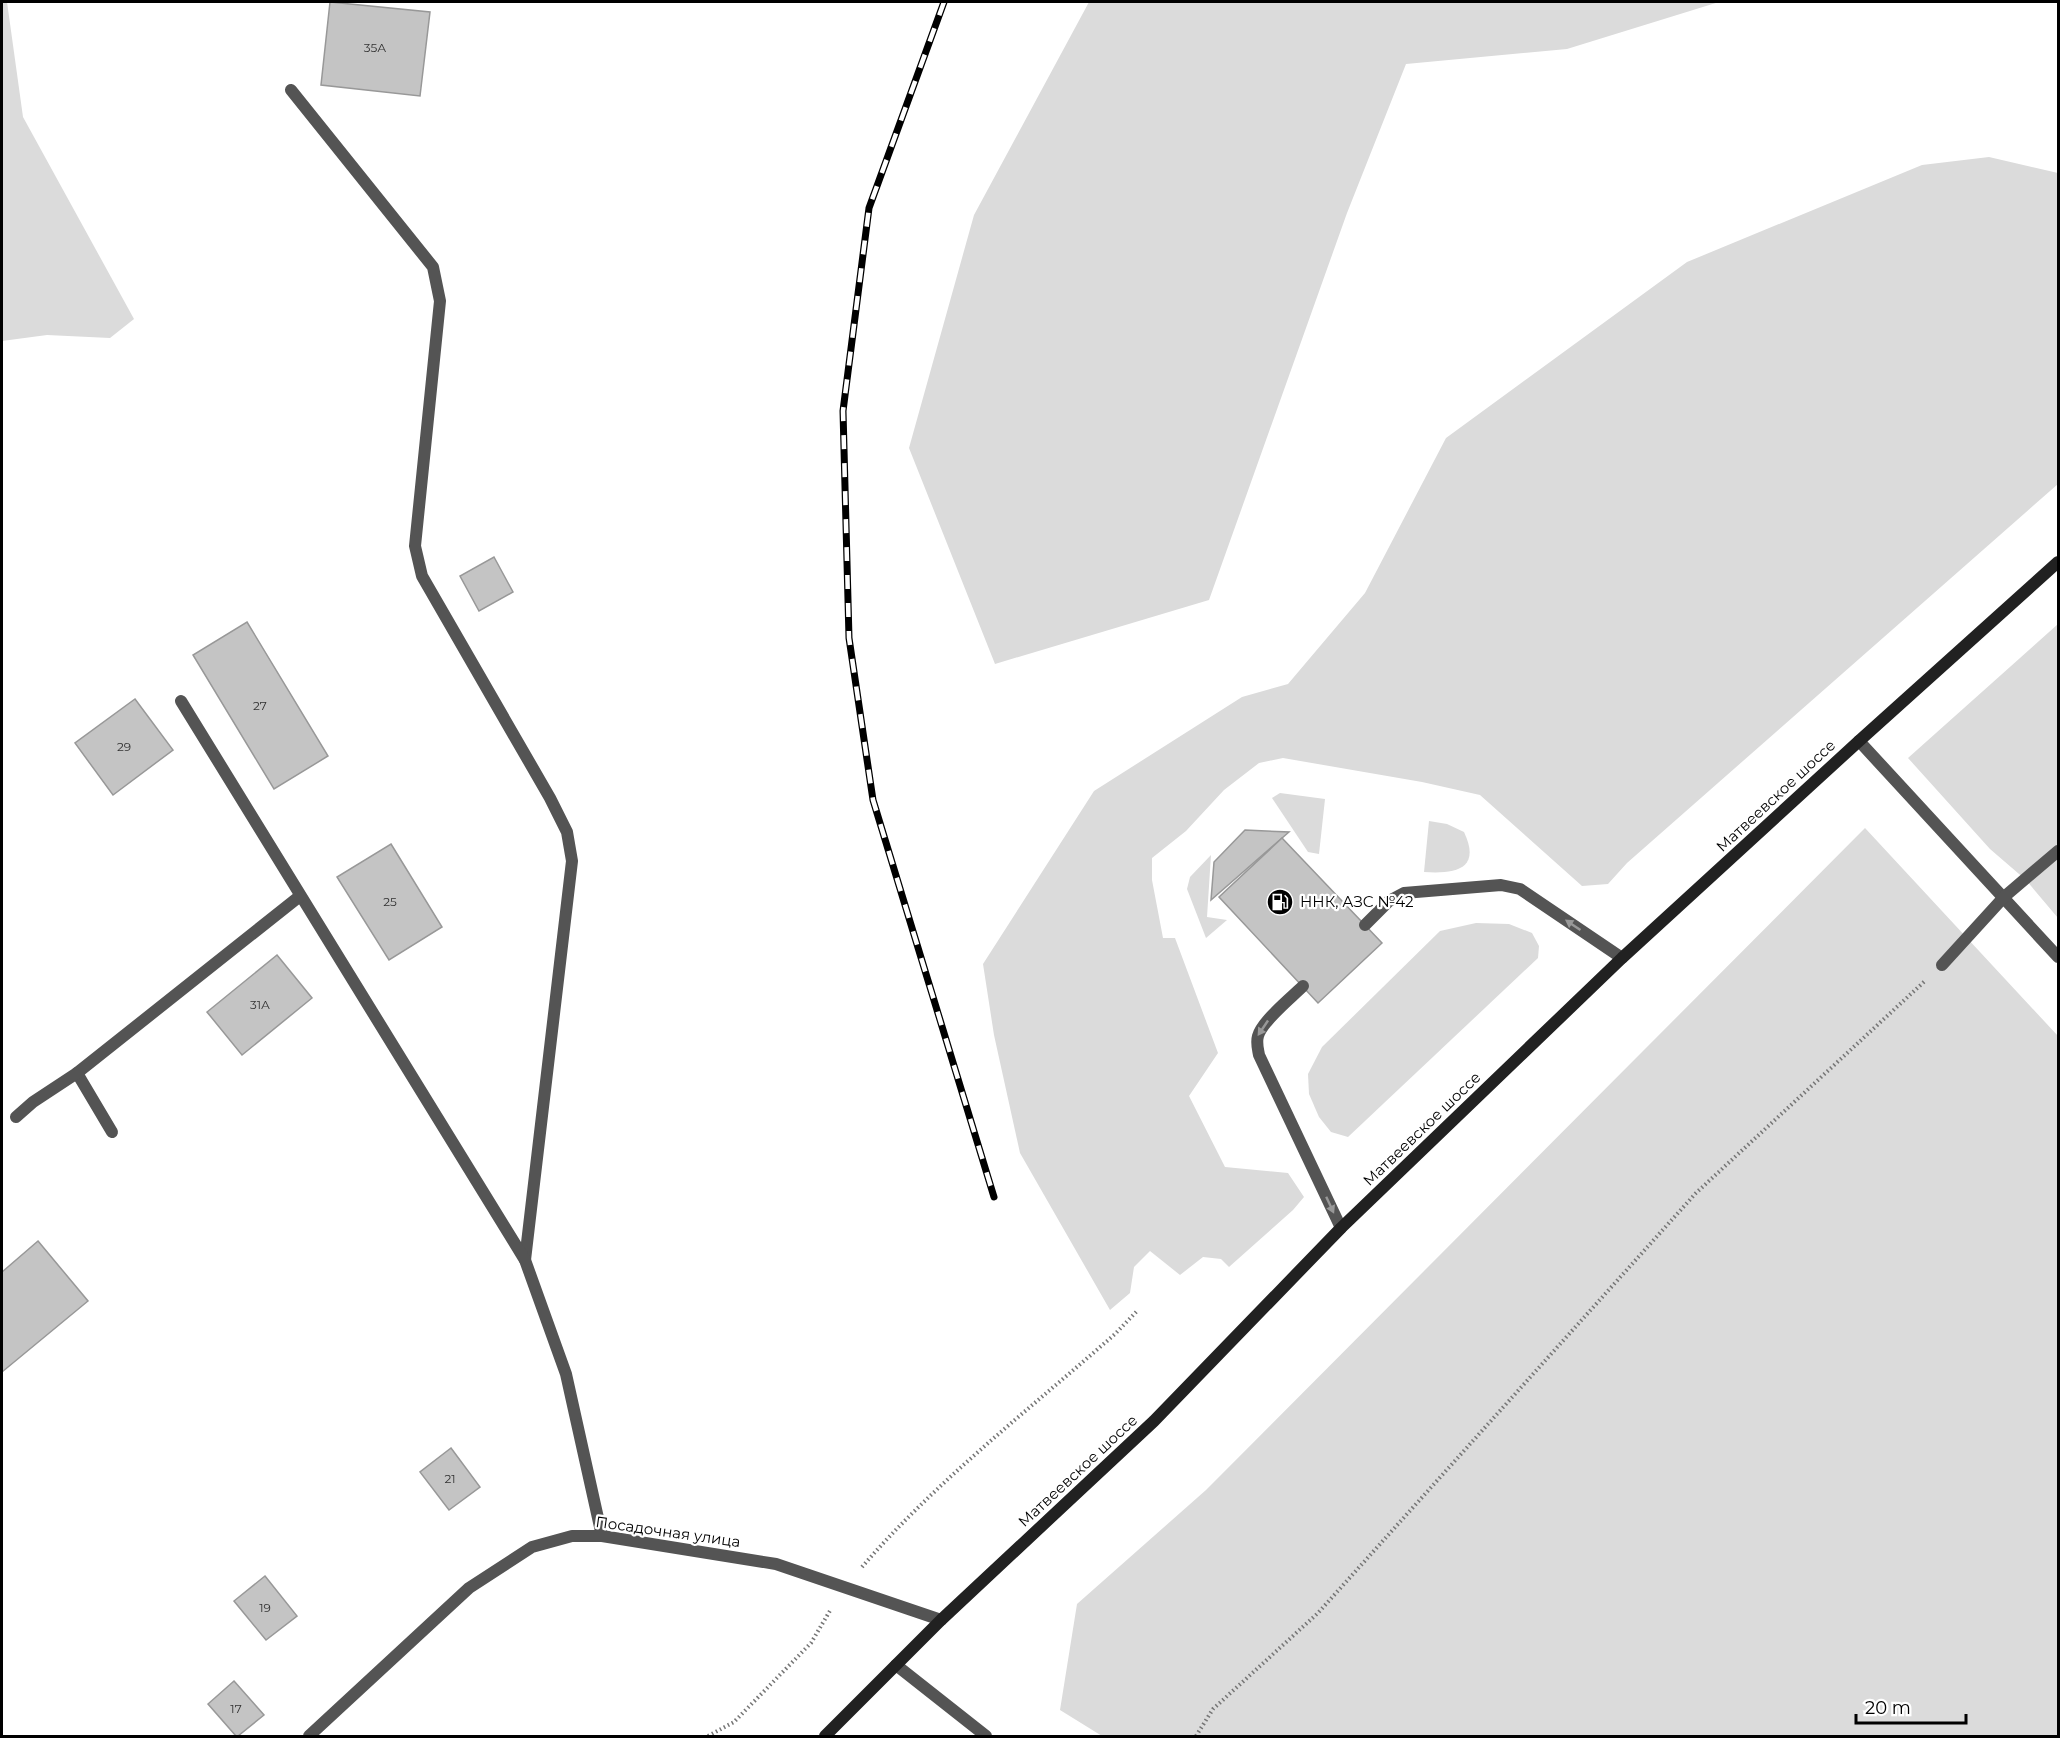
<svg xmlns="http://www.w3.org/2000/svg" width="2060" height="1738" font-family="Montserrat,sans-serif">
	<rect width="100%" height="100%" fill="#fff"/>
	<g fill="#dbdbdb">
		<polygon points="2,2 7,2 23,117 134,319 110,338 47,335 2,341"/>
		<polygon points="1089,2 1719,2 1567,49 1406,64 1347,213 1209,600 995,664 909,448 974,215"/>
		<polygon points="1989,157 2058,173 2058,484 1627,863 1608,884 1582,886 1480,795 1422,782 1283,758 1259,763 1224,790 1186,831 1152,858 1152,880 1163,938 1175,938 1218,1053 1189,1096 1225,1167 1288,1173 1304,1197 1293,1210 1229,1267 1221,1259 1203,1257 1180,1275 1150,1251 1134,1267 1130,1293 1110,1310 1020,1153 994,1035 983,964 1094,791 1242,697 1288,684 1365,593 1446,438 1687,262 1922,165"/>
		<polygon points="2058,624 2058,918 2026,880 1990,849 1908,758"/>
		<polygon points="1280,793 1325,799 1319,854 1308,852 1272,798"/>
		<path d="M1429 821 1447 824 1464 832C1482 870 1454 874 1424 872Z"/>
		<polygon points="1865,828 2058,1036 2058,1736 1102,1736 1060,1710 1077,1604 1206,1490"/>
		<polygon points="1211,855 1207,917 1227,920 1206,938 1187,889 1190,877"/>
		<polygon points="1476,923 1509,924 1532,933 1539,946 1538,958 1348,1137 1331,1132 1319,1117 1309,1094 1308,1074 1322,1047 1440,931"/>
	</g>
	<g fill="#c4c4c4" stroke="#989898" stroke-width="1.5">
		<polygon points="330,2 430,12 420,96 321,85"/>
		<polygon points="494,557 513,592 479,611 460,576"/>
		<polygon points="247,622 328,756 274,789 193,655"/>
		<polygon points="135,699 173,750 113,795 75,743"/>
		<polygon points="1245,830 1289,832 1211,900 1214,862"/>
		<polygon points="1282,838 1382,943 1318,1003 1219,897"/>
		<polygon points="391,844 442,927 389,960 337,877"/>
		<polygon points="277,955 312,998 242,1055 207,1012"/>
		<polygon points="38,1241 88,1301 2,1372 2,1272"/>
		<polygon points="451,1448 480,1487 449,1510 420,1472"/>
		<polygon points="265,1576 297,1616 266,1640 234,1601"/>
		<polygon points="234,1681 264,1715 238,1736 236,1736 208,1704"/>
	</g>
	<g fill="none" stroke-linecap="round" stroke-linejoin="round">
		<g stroke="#767676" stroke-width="4" stroke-dasharray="1.5 3" stroke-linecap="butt">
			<path d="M862 1567C935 1482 1031 1408 1115 1334L1138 1310"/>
			<polyline points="708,1736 734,1722 811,1643 831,1609"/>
			<polyline points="1196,1736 1213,1709 1318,1613 1696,1193 1926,980"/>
		</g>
		<g stroke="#545454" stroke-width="12">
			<polyline points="291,90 433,267 440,301 415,546 422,576 550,798 567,832 572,861 525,1260"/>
			<polyline points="181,701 525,1260 566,1374 602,1536"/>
			<polyline points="1859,741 2058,957"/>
			<polyline points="1365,925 1389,901 1404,893 1501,885 1520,889 1622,958"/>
			<polyline points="1942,965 2004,897 2058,851"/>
			<path d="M1303 986C1291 998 1262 1021 1258 1036 1256 1043 1258 1049 1259 1055L1341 1228"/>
			<polyline points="77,1073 112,1132"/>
			<polyline points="16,1117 33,1102 77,1073 300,896"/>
		</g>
		<g stroke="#545454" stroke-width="12">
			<polyline points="896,1665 986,1736"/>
			<polyline points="309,1736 469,1588 532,1547 572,1536 602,1536 776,1564 941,1620"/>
		</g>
		<polyline stroke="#212121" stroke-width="12" points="825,1736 941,1620 1154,1421 1341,1228 1622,958 1859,741 2058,562"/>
		<defs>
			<polyline id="rail" points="944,2 869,208 843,411 849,638 873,800 994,1197"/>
		</defs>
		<use href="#rail" stroke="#000" stroke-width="7"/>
		<use href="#rail" stroke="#fff" stroke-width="4.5" stroke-dasharray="14" stroke-linecap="butt"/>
	</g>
	<defs><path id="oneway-solid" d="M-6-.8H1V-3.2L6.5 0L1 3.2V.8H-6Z" transform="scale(1.5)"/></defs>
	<g fill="#989898">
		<use href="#oneway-solid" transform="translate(1573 925) rotate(-146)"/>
		<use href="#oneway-solid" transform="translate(1263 1028) rotate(124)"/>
		<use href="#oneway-solid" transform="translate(1330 1205) rotate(65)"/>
	</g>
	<defs>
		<symbol id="fuel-disc" viewBox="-11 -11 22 22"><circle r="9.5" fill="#000" stroke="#fff"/><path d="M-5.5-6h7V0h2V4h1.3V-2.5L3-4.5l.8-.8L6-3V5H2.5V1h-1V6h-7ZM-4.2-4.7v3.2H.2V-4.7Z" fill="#fff"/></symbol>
	</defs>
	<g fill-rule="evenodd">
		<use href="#fuel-disc" x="1265" y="887" width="30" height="30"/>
	</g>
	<g text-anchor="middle" stroke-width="4.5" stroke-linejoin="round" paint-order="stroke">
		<g font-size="12" fill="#313131">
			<text x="375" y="52">35А</text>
			<text x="260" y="710">27</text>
			<text x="124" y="751">29</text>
			<text x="390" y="906">25</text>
			<text x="260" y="1009">31А</text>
			<text x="450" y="1483">21</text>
			<text x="265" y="1612">19</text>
			<text x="236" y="1713">17</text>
		</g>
		<g font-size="15" fill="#000" stroke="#fff">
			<text transform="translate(1776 796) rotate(-43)" y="5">Матвеевское шоссе</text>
			<text transform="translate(1422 1129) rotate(-44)" y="5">Матвеевское шоссе</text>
			<text transform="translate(1078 1471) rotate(-43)" y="5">Матвеевское шоссе</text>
			<text transform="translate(668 1532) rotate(8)" y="5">Посадочная улица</text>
		</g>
		<g font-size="15" fill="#000" stroke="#fff" text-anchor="start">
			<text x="1300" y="907">ННК, АЗС №42</text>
		</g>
	</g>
	<rect width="2060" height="1738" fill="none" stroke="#000000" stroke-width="6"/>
	<path d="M1856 1714v9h110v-9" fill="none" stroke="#000000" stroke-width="3"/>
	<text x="1865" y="1714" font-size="18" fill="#000000" stroke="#ffffff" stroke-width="4.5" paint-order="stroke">20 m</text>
</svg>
